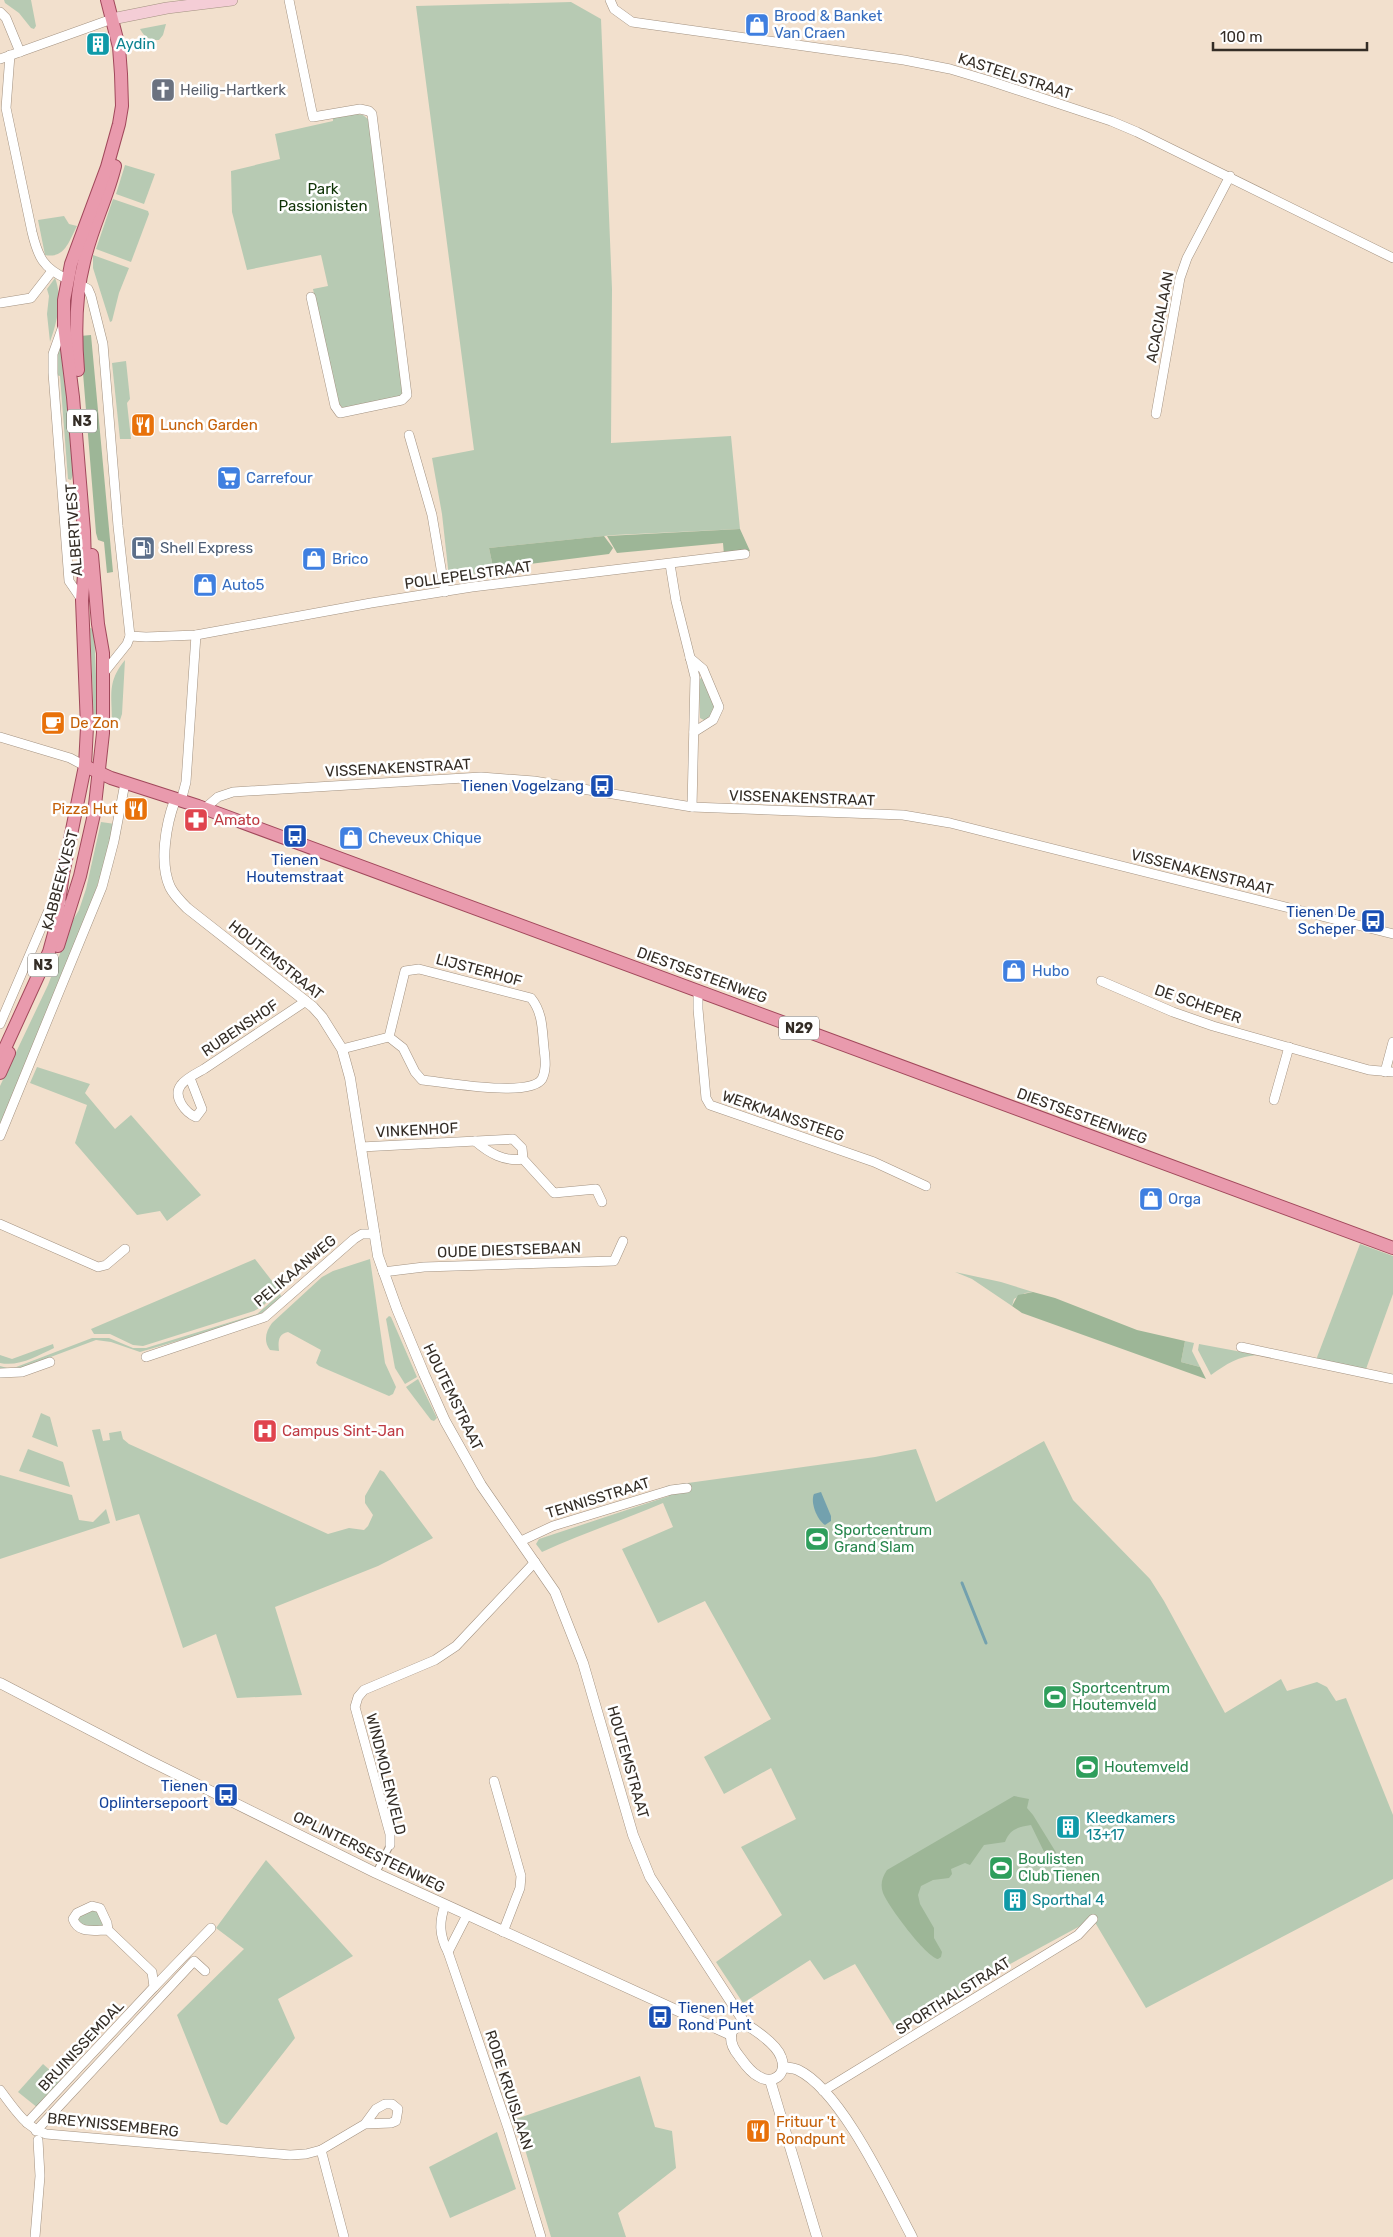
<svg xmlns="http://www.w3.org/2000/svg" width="1393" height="2237" font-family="Rubik,sans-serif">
	<rect width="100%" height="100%" fill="#f2e0cd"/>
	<g fill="#b7cab3">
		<polygon points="4,0 31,0 36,26 34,29 31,28 19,13 5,3"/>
		<polygon points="571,2 601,19 612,289 611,443 731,436 740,529 614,535 489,548 494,572 449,577 442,514 432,458 474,450 416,6"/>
		<path d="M166 24 163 35 159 40C149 40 145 38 140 29Z"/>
		<polygon points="357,114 363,115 369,120 403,393 401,396 344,409 336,401 313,289 328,286 321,255 247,270 232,212 231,171 280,159 275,134 333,121 333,118"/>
		<polygon points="125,165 155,174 144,204 116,194"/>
		<polygon points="113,199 148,211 149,214 131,262 96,249"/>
		<path d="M64 216 69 224 77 226C69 241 65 259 45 255L38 220Z"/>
		<polygon points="93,255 129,268 119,293 112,321 110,322 93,268"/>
		<path d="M55 278C63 298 57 323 50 342L47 314 49 296 47 289Z"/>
		<polygon points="62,340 76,467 71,480 68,479 60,376 56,375 56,360"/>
		<polygon points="126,361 130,399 127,403 131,439 120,439 112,363"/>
		<polygon points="90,628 94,629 98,723 94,723"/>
		<path d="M125 660 122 714 119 723 112 721C112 694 107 682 125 660Z"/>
		<path d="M702 678H704C712 697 722 704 706 721L700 718 699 679Z"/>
		<path d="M101 822 115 824C90 928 40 1025 0 1124V1086L48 985 72 922 79 910 86 889Z"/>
		<polygon points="37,1067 90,1084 85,1093 115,1129 131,1115 201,1195 167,1221 160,1211 137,1215 75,1143 87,1105 30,1083"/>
		<polygon points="1360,1244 1393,1256 1393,1294 1366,1369 1316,1360"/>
		<polygon points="255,1259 279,1290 263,1306 254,1311 143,1346 133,1345 110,1334 94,1334 91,1329"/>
		<path d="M370 1259 385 1363 396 1387 393 1394 389 1396 319 1366 316 1363 321 1350 288 1332C278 1334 278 1342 279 1351L270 1350C263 1341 266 1331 272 1323L322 1277 333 1271Z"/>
		<polygon points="955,1272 1001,1282 1033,1292 1025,1293 1014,1299 1012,1306 972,1279"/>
		<polygon points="280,1294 282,1298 262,1313 225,1327 140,1352 111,1342 96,1340 16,1370 0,1369 0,1366 11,1369 92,1338 109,1338 133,1348 146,1348 257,1314"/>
		<polygon points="389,1316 391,1317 417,1377 405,1384 395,1368 386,1319"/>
		<polygon points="1185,1341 1194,1343 1192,1351 1200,1367 1181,1362"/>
		<path d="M53 1344 54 1348C37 1356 19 1367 0 1363V1355L12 1359Z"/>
		<path d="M1199 1344 1258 1355C1239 1356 1226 1364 1211 1375L1198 1350Z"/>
		<polygon points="418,1379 437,1418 434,1421 431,1420 406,1387"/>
		<polygon points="41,1413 50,1417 58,1447 32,1437"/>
		<polygon points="100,1429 103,1441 110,1440 109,1433 121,1431 123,1439 129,1444 328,1534 349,1528 364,1530 368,1526 373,1515 365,1503 365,1496 380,1470 384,1472 433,1538 378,1566 275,1607 302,1695 237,1698 216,1634 183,1648 139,1514 116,1521 92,1430"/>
		<path d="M1044 1441 1073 1500 1150 1579 1164 1601 1225 1713 1281 1679 1287 1691 1317 1682 1327 1687 1336 1701 1346 1698 1393 1815V1879L1146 2008 1093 1919 942 2001 896 2030 855 1964 824 1980 810 1960 743 2003 716 1962 782 1915 741 1847 796 1819 771 1768 724 1794 704 1757 771 1719 705 1601 658 1623 622 1549 673 1527 663 1503C623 1520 581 1534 542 1552L536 1544 539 1539 669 1496 666 1486 875 1457 916 1449 936 1502Z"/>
		<polygon points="28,1449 63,1462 70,1487 19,1471"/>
		<polygon points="0,1475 72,1495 79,1520 93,1522 106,1509 110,1523 0,1559"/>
		<polygon points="266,1860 353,1956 278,1999 295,2038 227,2125 220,2122 177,2015 244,1949 216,1928"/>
		<polygon points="100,1908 108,1930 75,1926 77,1913"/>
		<polygon points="43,2064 62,2081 38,2108 18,2092"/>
		<polygon points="640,2076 655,2127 672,2131 676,2168 618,2213 626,2237 551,2237 516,2119"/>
		<polygon points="497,2132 516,2189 450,2218 429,2167"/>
	</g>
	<g fill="#9db697">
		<polygon points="91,335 113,572 107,573 104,542 98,540 96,533 80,336"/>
		<polygon points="740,529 750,551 724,555 723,543 617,553 607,536"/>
		<polygon points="604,536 613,548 609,554 505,567 507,579 494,572 489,548"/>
		<polygon points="1033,1292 1055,1298 1137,1330 1185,1341 1181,1362 1200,1367 1206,1379 1022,1313 1012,1306 1018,1295"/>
		<path d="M1014 1796 1029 1799 1027 1808 1033 1815 1057 1854 1053 1860H1048L1031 1825C1018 1827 1010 1829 1005 1842L984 1845 970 1865 965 1863 951 1869 952 1874 949 1878 933 1880 921 1886 918 1895 920 1904 934 1928V1938L942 1952 941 1957 938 1959C926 1957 888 1906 883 1893 880 1885 882 1877 887 1870Z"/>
	</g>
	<path fill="#73a1ae" d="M821 1492 831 1516V1521L825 1525C817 1520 810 1502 814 1494Z"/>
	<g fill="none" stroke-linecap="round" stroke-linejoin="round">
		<polyline stroke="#73a1ae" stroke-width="3" points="962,1583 986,1643"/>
		<defs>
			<polyline id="pedestrian" points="376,1873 390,1845"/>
			<g id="minor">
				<polyline points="289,0 313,117 360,109 369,111 372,114 407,395 402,400 340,413 335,406 311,297"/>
				<polyline points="610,0 614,9 632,22 904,60 950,69 990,81 1111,121 1137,132 1393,258"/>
				<polyline points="0,12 6,18 20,52"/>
				<path d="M10 55 6 108 32 232C38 257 43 268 67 279"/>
				<polyline points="0,59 112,19"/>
				<polyline points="79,284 88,289 91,296 103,344 118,526 130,636 127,644 103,674"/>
				<polyline points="0,303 31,298 52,271"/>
				<polyline points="63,326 53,354 53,373 69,581 82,600"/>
				<polyline points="1156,414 1180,278 1187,258 1230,176"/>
				<polyline points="409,435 432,515 445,592"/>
				<polyline points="670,564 676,601 695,677 692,807"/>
				<polyline points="130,636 146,637 196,635 371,603 472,587 745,554"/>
				<polyline points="690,658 703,669 719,707 713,720 694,732"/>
				<polyline points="0,737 70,758 85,766"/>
				<polyline points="181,801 186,782 196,635"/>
				<polyline points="204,809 218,797 233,792 481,777 534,781 692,807 903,815 950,823 1393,934"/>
				<path d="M419 969 531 998C543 1013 542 1029 544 1048 545 1058 547 1069 542 1079 530 1098 444 1082 422 1080L415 1072 403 1048 389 1037 405 971Z"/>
				<polyline points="1101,981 1173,1012 1213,1026 1369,1070 1393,1072"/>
				<polyline points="698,991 698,1009 706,1098 710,1105 874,1162 926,1186"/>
				<polyline points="0,1024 48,912 61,902"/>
				<polyline points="342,1049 389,1037"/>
				<polyline points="1385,1072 1393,1042"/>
				<path d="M190 1078 202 1109 196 1117C186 1113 172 1097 181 1085 186 1078 197 1073 204 1069L306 1001"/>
				<polyline points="1274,1100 1289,1047"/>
				<polyline points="0,1136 102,887 114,841 125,783"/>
				<path d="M475 1141C489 1153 504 1162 523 1159"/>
				<polyline points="361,1147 513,1139 522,1148 523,1159 554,1193 596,1189 602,1202"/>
				<polyline points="0,1224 98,1267 106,1265 125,1249"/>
				<polyline points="383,1272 424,1267 614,1261 623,1241"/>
				<polyline points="1241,1347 1393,1379"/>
				<polyline points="146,1357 265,1317 354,1239 362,1234 375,1234"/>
				<polyline points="0,1373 22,1372 50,1362"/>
				<polyline points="521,1541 553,1526 671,1490 687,1488"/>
				<polyline points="494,1781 521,1876 520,1888 503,1932"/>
				<polyline points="390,1845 390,1834 355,1707 358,1697 364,1690 435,1660 456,1646 535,1562"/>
				<path d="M445 1905C439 1922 439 1935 448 1952L508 2128 541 2237"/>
				<polyline points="448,1952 467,1915"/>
				<polyline points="154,1987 211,1928"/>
				<path d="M0 2090C13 2107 25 2127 46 2134L290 2155 306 2154 321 2150 365 2124 376 2109 385 2104H392L398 2109 396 2121 391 2123 365 2124"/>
				<polyline points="823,2091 1078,1935 1093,1919"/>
				<path d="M27 2123 154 1987 152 1972 108 1930 107 1923 100 1908 92 1906 77 1913 73 1919C78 1934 94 1930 108 1930"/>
				<polyline points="36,2131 194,1961 205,1971"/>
				<polyline points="321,2150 344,2237"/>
				<polyline points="35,2237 40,2176 38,2140"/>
			</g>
			<g id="tertiary">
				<path d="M175 800C166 824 159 863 170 887 174 895 181 902 187 908L313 1007 322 1017 342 1049 350 1078 378 1256 397 1309 424 1374 445 1421 481 1485 555 1592 583 1663 633 1835 650 1877 741 2017 743 2026"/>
				<polyline points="0,1683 148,1760 376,1873 731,2035"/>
				<path d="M747 2025C758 2032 777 2045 781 2057 788 2074 773 2086 758 2076 750 2072 744 2063 739 2056 733 2049 729 2041 732 2031L737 2027Z"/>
				<path d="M783 2067C788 2068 794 2068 798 2070 842 2091 889 2194 912 2237"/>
				<polyline points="770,2080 817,2237"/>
			</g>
			<polyline id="secondary" points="112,19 167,8 232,0"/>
			<g id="primary">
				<path d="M78 370C75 334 75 297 84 262 91 229 107 199 115 166"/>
				<polyline points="85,766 111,778 198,806 1393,1248"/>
				<polyline points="58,946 80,876 94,814 103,733 103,653 98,624 92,555"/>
				<polyline points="0,1059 49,952 55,930 63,874 85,766 87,727 82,600 85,562 84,531 73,397 64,325 64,300 71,264 107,167 119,124 122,106 121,74 119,47 107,0"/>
				<polyline points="0,1073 9,1053"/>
			</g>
		</defs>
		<use href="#pedestrian" stroke="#a39281" stroke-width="8"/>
		<use href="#minor" stroke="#a39281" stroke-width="10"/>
		<use href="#tertiary" stroke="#a39281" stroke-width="11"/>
		<use href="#secondary" stroke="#a39281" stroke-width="12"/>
		<use href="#primary" stroke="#a1485b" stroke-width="14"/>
		<use href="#pedestrian" stroke="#fff" stroke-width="6"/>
		<use href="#minor" stroke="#fff" stroke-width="9"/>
		<use href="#tertiary" stroke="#fff" stroke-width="10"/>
		<use href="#secondary" stroke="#f4cdd6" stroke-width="11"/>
		<use href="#primary" stroke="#e99aad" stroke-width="12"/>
	</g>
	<defs>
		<symbol id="shop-square" viewBox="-11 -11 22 22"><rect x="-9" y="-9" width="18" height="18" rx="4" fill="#3f7fe0" stroke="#fff"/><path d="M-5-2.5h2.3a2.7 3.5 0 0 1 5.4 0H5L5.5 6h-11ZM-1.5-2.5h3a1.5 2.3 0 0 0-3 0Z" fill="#fff"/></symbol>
		<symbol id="building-square" viewBox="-11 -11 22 22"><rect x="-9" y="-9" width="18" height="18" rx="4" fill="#0f9aa8" stroke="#fff"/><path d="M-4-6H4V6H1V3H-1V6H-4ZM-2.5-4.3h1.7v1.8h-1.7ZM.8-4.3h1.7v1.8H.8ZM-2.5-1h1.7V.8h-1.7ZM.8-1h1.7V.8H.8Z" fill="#fff"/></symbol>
		<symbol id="church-square" viewBox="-11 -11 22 22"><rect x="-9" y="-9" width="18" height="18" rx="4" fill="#6b7280" stroke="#fff"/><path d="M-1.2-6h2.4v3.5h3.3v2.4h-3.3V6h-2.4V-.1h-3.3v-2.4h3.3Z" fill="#fff"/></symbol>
		<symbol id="restaurant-square" viewBox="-11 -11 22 22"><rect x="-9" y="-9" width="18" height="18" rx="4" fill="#e8710a" stroke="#fff"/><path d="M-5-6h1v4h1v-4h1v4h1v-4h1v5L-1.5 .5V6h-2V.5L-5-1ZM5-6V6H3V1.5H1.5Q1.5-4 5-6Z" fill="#fff"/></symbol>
		<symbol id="supermarket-square" viewBox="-11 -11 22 22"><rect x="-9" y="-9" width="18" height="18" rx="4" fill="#3f7fe0" stroke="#fff"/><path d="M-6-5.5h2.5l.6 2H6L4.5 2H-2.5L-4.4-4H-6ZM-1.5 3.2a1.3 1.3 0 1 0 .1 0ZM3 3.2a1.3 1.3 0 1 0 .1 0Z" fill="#fff"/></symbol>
		<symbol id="fuel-square" viewBox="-11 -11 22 22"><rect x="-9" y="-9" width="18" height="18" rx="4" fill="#5c6f8a" stroke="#fff"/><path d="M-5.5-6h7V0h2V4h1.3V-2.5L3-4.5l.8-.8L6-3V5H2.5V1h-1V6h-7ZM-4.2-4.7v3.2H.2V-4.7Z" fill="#fff"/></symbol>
		<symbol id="cafe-square" viewBox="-11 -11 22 22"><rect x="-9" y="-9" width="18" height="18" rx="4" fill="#e8710a" stroke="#fff"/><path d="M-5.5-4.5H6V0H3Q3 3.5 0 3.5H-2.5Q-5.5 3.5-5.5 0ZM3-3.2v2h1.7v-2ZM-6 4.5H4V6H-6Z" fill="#fff"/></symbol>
		<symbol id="bus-square" viewBox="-11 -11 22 22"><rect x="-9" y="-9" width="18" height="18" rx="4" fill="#1a4fb4" stroke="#fff"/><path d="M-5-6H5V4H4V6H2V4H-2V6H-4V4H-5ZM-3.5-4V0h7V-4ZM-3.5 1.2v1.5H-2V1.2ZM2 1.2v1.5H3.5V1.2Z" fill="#fff"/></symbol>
		<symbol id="pharmacy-square" viewBox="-11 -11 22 22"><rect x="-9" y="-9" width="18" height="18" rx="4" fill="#e0444e" stroke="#fff"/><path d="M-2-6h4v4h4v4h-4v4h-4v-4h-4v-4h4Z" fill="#fff"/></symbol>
		<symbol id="hospital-square" viewBox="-11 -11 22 22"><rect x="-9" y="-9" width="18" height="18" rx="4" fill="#e0444e" stroke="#fff"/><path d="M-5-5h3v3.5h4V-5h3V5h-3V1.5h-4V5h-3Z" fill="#fff"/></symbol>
		<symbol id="stadium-square" viewBox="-11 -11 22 22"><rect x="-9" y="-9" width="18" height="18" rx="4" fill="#2e9e5b" stroke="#fff"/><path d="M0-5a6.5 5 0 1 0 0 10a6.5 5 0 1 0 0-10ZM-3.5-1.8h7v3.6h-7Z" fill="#fff"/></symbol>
	</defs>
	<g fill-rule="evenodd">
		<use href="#shop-square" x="743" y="11" width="28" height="28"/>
		<use href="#building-square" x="84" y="30" width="28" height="28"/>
		<use href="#church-square" x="149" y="76" width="28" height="28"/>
		<use href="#restaurant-square" x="129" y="411" width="28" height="28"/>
		<use href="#supermarket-square" x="215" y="464" width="28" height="28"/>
		<use href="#fuel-square" x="129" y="534" width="28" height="28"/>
		<use href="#shop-square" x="300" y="545" width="28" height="28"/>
		<use href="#shop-square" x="191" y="571" width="28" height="28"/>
		<use href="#cafe-square" x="39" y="709" width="28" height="28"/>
		<use href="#bus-square" x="588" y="772" width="28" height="28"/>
		<use href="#restaurant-square" x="122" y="795" width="28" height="28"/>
		<use href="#pharmacy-square" x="182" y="806" width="28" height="28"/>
		<use href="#bus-square" x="281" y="822" width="28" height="28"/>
		<use href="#shop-square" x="337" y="824" width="28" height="28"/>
		<use href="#bus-square" x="1359" y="907" width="28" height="28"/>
		<use href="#shop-square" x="1000" y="957" width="28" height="28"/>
		<use href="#shop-square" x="1137" y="1185" width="28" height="28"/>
		<use href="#hospital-square" x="251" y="1417" width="28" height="28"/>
		<use href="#stadium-square" x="803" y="1525" width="28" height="28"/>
		<use href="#stadium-square" x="1041" y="1683" width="28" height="28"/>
		<use href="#stadium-square" x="1073" y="1753" width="28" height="28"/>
		<use href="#bus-square" x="212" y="1781" width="28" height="28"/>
		<use href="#building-square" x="1054" y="1813" width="28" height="28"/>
		<use href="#stadium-square" x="987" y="1854" width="28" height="28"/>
		<use href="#building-square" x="1001" y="1886" width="28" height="28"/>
		<use href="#bus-square" x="646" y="2003" width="28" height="28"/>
		<use href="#restaurant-square" x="744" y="2117" width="28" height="28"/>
	</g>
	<g text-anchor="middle" stroke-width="5" stroke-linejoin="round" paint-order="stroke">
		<g fill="#fff" stroke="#716c67" stroke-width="1">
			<rect x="67" y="409.5" width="30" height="23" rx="4"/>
			<rect x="28" y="953.5" width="30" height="23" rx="4"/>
			<rect x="779" y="1016.5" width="40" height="23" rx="4"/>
		</g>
		<g font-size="14" font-weight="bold" fill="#342d26">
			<text x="82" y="426">N3</text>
			<text x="43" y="970">N3</text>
			<text x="799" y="1033">N29</text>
		</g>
		<g font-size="15" fill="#366cbe" stroke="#fff" text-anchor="start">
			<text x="774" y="21">Brood &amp; Banket<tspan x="774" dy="17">Van Craen</tspan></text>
			<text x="246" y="483">Carrefour</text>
			<text x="332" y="564">Brico</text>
			<text x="222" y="590">Auto5</text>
			<text x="368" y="843">Cheveux Chique</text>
			<text x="1032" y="976">Hubo</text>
			<text x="1168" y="1204">Orga</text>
		</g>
		<g font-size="15" fill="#0d838f" stroke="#fff" text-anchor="start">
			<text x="116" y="49">Aydin</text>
			<text x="1086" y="1823">Kleedkamers<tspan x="1086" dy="17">13+17</tspan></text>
			<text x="1032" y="1905">Sporthal 4</text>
		</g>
		<g font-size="15" fill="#342d26" stroke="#fff">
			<text transform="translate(1015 76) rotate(18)" y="5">KASTEELSTRAAT</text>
			<text transform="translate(1160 317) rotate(-79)" y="5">ACACIALAAN</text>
			<text transform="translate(74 530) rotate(-94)" y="5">ALBERTVEST</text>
			<text transform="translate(468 575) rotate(-8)" y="5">POLLEPELSTRAAT</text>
			<text transform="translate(398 768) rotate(-3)" y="5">VISSENAKENSTRAAT</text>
			<text transform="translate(802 798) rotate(2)" y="5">VISSENAKENSTRAAT</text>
			<text transform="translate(1202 872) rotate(14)" y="5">VISSENAKENSTRAAT</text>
			<text transform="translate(60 880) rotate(-75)" y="5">KABBEEKVEST</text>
			<text transform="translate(276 960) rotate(39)" y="5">HOUTEMSTRAAT</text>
			<text transform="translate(479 970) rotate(15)" y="5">LIJSTERHOF</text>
			<text transform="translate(702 975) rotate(20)" y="5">DIESTSESTEENWEG</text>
			<text transform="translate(1198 1004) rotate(19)" y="5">DE SCHEPER</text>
			<text transform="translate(240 1028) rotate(-34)" y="5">RUBENSHOF</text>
			<text transform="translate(783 1116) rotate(19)" y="5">WERKMANSSTEEG</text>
			<text transform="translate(1082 1116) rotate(20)" y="5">DIESTSESTEENWEG</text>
			<text transform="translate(417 1130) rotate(-3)" y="5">VINKENHOF</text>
			<text transform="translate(509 1250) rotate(-2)" y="5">OUDE DIESTSEBAAN</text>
			<text transform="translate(295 1271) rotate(-40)" y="5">PELIKAANWEG</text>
			<text transform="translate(453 1397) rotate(64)" y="5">HOUTEMSTRAAT</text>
			<text transform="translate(598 1498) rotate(-17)" y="5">TENNISSTRAAT</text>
			<text transform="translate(628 1762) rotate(74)" y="5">HOUTEMSTRAAT</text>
			<text transform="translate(386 1774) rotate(76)" y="5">WINDMOLENVELD</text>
			<text transform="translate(369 1852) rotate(26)" y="5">OPLINTERSESTEENWEG</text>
			<text transform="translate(953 1996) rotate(-32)" y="5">SPORTHALSTRAAT</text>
			<text transform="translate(81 2046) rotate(-47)" y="5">BRUINISSEMDAL</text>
			<text transform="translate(509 2090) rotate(72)" y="5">RODE KRUISLAAN</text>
			<text transform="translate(113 2125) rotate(6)" y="5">BREYNISSEMBERG</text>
		</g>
		<g font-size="15" fill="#5b616d" stroke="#fff" text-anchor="start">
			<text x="180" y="95">Heilig-Hartkerk</text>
		</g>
		<g font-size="15" fill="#0f3306" stroke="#fff">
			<text x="323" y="194">Park<tspan x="323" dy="17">Passionisten</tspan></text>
		</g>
		<g font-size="15" fill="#c56008" stroke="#fff" text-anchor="start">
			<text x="160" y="430">Lunch Garden</text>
			<text x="70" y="728">De Zon</text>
			<text x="118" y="814" text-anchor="end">Pizza Hut</text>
			<text x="776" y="2127">Frituur 't<tspan x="776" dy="17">Rondpunt</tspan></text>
		</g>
		<g font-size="15" fill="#4e5e75" stroke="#fff" text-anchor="start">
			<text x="160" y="553">Shell Express</text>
		</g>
		<g font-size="15" fill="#164399" stroke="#fff" text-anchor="end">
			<text x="584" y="791">Tienen Vogelzang</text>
			<text x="295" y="865" text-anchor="middle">Tienen<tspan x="295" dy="17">Houtemstraat</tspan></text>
			<text x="1356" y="917">Tienen De<tspan x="1356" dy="17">Scheper</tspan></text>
			<text x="208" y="1791">Tienen<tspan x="208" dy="17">Oplintersepoort</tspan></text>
			<text x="678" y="2013" text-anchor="start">Tienen Het<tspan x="678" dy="17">Rond Punt</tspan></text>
		</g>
		<g font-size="15" fill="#be3a42" stroke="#fff" text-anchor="start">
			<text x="214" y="825">Amato</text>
			<text x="282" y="1436">Campus Sint-Jan</text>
		</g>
		<g font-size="15" fill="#27864d" stroke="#fff" text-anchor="start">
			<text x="834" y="1535">Sportcentrum<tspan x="834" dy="17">Grand Slam</tspan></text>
			<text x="1072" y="1693">Sportcentrum<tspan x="1072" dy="17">Houtemveld</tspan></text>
			<text x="1104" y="1772">Houtemveld</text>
			<text x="1018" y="1864">Boulisten<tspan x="1018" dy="17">Club Tienen</tspan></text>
		</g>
	</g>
	<path d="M1213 42v8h154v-8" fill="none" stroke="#342d26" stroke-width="2.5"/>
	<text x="1220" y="42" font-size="15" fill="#342d26" stroke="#ffffff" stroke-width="4" paint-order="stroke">100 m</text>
</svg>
